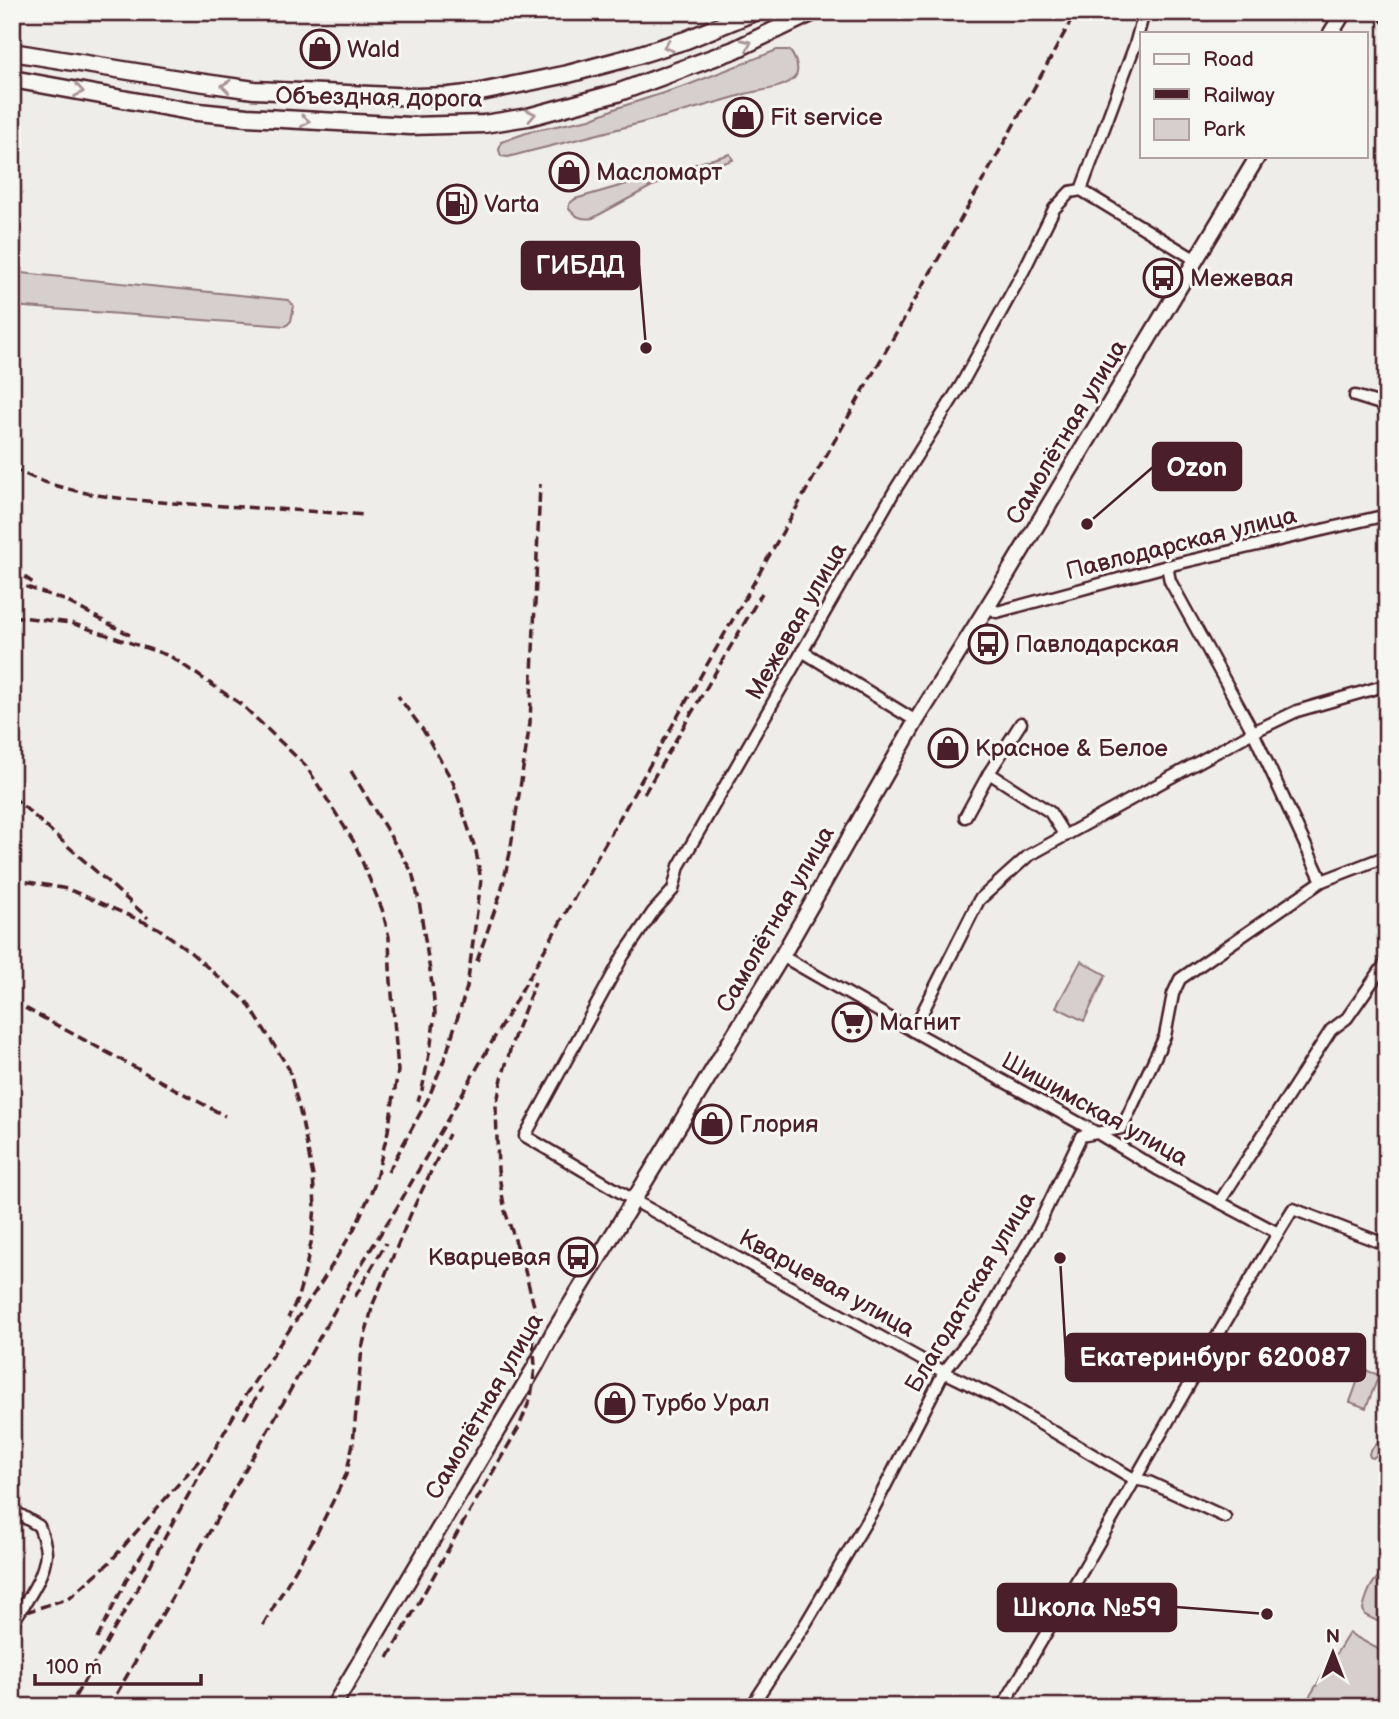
<svg xmlns="http://www.w3.org/2000/svg" width="1399" height="1719" font-family="'Balsamiq Sans',sans-serif">
	<rect width="100%" height="100%" fill="#efedea"/>
	<filter id="ink" filterUnits="userSpaceOnUse"><feTurbulence type="fractalNoise" baseFrequency=".0143" numOctaves="2"/><feDisplacementMap in="SourceGraphic" scale="14" xChannelSelector="R" yChannelSelector="G"/><feConvolveMatrix kernelMatrix="1 2 1 2 8 2 1 2 1" color-interpolation-filters="sRGB"/></filter>
	<g filter="url(#ink)">
		<g fill="#d7cfce" stroke="#90777c" stroke-width="2">
			<path d="M777 50H789C795 57 802 72 793 79 781 90 757 90 742 95 665 118 586 137 508 157L501 156 499 150 501 142 532 131 590 119 617 108 688 85Z"/>
			<path d="M730 154 733 160 652 186 593 218C582 220 576 217 569 209V204L575 199Z"/>
			<polygon points="12,272 288,300 294,306 291,321 286,326 12,306"/>
			<polygon points="1081,961 1106,975 1084,1021 1056,1007"/>
			<polygon points="1362,1369 1379,1375 1366,1408 1350,1402"/>
			<polygon points="1387,1431 1387,1452 1380,1452 1373,1458 1370,1457 1369,1454 1370,1451"/>
			<path d="M1387 1572V1626L1365 1615 1363 1609C1366 1596 1373 1576 1387 1572Z"/>
			<polygon points="1349,1633 1387,1654 1387,1680 1371,1707 1303,1707"/>
		</g>
		<g fill="none" stroke-linecap="round" stroke-linejoin="round">
			<defs>
				<g id="minor">
					<polyline points="1144,12 1135,45 1081,190 1070,192 1054,209 1024,270 961,385 895,490 679,866 673,890 653,912 623,956 525,1136 642,1205 944,1372 993,1396 1134,1479 1149,1482 1225,1517"/>
					<polyline points="1383,12 1387,18"/>
					<polyline points="1081,190 1196,260"/>
					<polyline points="1355,396 1387,406"/>
					<polyline points="1167,566 1170,581 1253,732 1322,881"/>
					<polyline points="988,606 997,612 1167,566 1387,515"/>
					<polyline points="802,651 916,721"/>
					<polyline points="1021,723 989,773 1050,812 1065,836"/>
					<polyline points="965,817 989,773"/>
					<polyline points="782,956 913,1031 1099,1134 1157,1169 1278,1233"/>
					<polyline points="913,1031 979,900 1028,856 1253,732 1297,711 1387,685"/>
					<polyline points="1220,1201 1331,1030 1347,1018 1387,961"/>
					<path d="M12 1510 39 1526C42 1534 46 1545 46 1553 44 1579 25 1602 12 1624"/>
					<polyline points="751,1707 806,1623 873,1510 944,1372 984,1320 1038,1226 1081,1136 1122,1128 1165,1036 1173,994 1180,979 1322,881 1387,856"/>
					<path d="M1002 1707C1102 1543 1192 1373 1293 1209L1387 1245"/>
				</g>
				<g id="secondary">
					<polyline points="1331,33 1344,12"/>
					<polyline points="333,1707 535,1367 553,1333 782,956 916,721 1001,585 1258,156"/>
				</g>
				<g id="primary">
					<polyline points="12,52 191,81 254,90 417,97 449,96 476,93 568,74 628,58 686,40 754,12"/>
					<polyline points="12,79 189,111 247,117 410,126 484,124 528,117 617,93 734,50 813,12"/>
				</g>
			</defs>
			<use href="#minor" stroke="#4a1f2b" stroke-width="15"/>
			<use href="#secondary" stroke="#4a1f2b" stroke-width="19"/>
			<use href="#primary" stroke="#4a1f2b" stroke-width="21"/>
			<use href="#minor" stroke="#f6f6f2" stroke-width="10"/>
			<use href="#secondary" stroke="#f6f6f2" stroke-width="14"/>
			<use href="#primary" stroke="#f6f6f2" stroke-width="16"/>
			<g stroke="#4a1f2b" stroke-width="3.5" stroke-dasharray="10 5" stroke-linecap="butt">
				<path d="M12 468C71 499 143 501 207 505 259 508 312 511 364 515"/>
				<polyline points="12,568 33,583"/>
				<polyline points="12,582 64,600 130,635"/>
				<polyline points="12,616 71,623 170,656 242,705 306,766 354,842 382,909 389,937 390,968 398,1071 388,1131 374,1186 354,1229 323,1280 246,1394 173,1522 141,1583 69,1707"/>
				<polyline points="351,771 412,872 419,901 433,990 435,1013 431,1044 422,1090 418,1101"/>
				<polyline points="644,794 762,593"/>
				<polyline points="12,796 148,918"/>
				<polyline points="12,879 68,889 158,928 189,951 247,1002 289,1069 301,1116 313,1176 315,1207 312,1238 305,1272 297,1300 288,1318"/>
				<polyline points="477,961 501,892 510,853 530,723 540,484"/>
				<polyline points="12,1001 225,1116"/>
				<polyline points="388,1172 428,1099 446,1055 467,987 481,881 476,851 453,782 423,730 398,696"/>
				<polyline points="355,1297 386,1243"/>
				<polyline points="244,1419 262,1387"/>
				<polyline points="12,1618 17,1615 69,1598 109,1563 202,1457"/>
				<polyline points="263,1625 317,1533 346,1475 353,1443 362,1348 373,1304 412,1211 449,1134"/>
				<polyline points="97,1639 130,1573 162,1523"/>
				<polyline points="388,1658 459,1530 519,1427 531,1397 535,1367 533,1336 535,1310 523,1263 505,1211 498,1170 496,1107 502,1078 513,1040 535,982"/>
				<polyline points="109,1707 272,1423 351,1281 399,1204 528,979 990,168 1076,12"/>
			</g>
		</g>
		<defs><path id="oneway-chevron" d="M-2-3.5L2.5 0L-2 3.5" fill="none" stroke-width="1.6" stroke-linecap="round" stroke-linejoin="round" transform="scale(1.75)"/></defs>
		<g stroke="#a99598">
			<use href="#oneway-chevron" transform="translate(747 44) rotate(-25)"/>
			<use href="#oneway-chevron" transform="translate(668 46) rotate(163)"/>
			<use href="#oneway-chevron" transform="translate(226 86) rotate(-173)"/>
			<use href="#oneway-chevron" transform="translate(79 91) rotate(10)"/>
			<use href="#oneway-chevron" transform="translate(531 115) rotate(-12)"/>
			<use href="#oneway-chevron" transform="translate(305 121) rotate(3)"/>
		</g>
	</g>
	<defs>
		<symbol id="shop-ring" viewBox="-11 -11 22 22"><circle r="9.5" fill="#f6f6f2" stroke="#4a1f2b" stroke-width="1.5"/><path d="M-5-2.5h2.3a2.7 3.5 0 0 1 5.4 0H5L5.5 6h-11ZM-1.5-2.5h3a1.5 2.3 0 0 0-3 0Z" fill="#4a1f2b"/></symbol>
		<symbol id="fuel-ring" viewBox="-11 -11 22 22"><circle r="9.5" fill="#f6f6f2" stroke="#4a1f2b" stroke-width="1.5"/><path d="M-5.5-6h7V0h2V4h1.3V-2.5L3-4.5l.8-.8L6-3V5H2.5V1h-1V6h-7ZM-4.2-4.7v3.2H.2V-4.7Z" fill="#4a1f2b"/></symbol>
		<symbol id="bus-ring" viewBox="-11 -11 22 22"><circle r="9.5" fill="#f6f6f2" stroke="#4a1f2b" stroke-width="1.5"/><path d="M-5-6H5V4H4V6H2V4H-2V6H-4V4H-5ZM-3.5-4V0h7V-4ZM-3.5 1.2v1.5H-2V1.2ZM2 1.2v1.5H3.5V1.2Z" fill="#4a1f2b"/></symbol>
		<symbol id="supermarket-ring" viewBox="-11 -11 22 22"><circle r="9.5" fill="#f6f6f2" stroke="#4a1f2b" stroke-width="1.5"/><path d="M-6-5.5h2.5l.6 2H6L4.5 2H-2.5L-4.4-4H-6ZM-1.5 3.2a1.3 1.3 0 1 0 .1 0ZM3 3.2a1.3 1.3 0 1 0 .1 0Z" fill="#4a1f2b"/></symbol>
	</defs>
	<g fill-rule="evenodd">
		<use href="#shop-ring" x="298" y="27" width="44" height="44"/>
		<use href="#shop-ring" x="721" y="95" width="44" height="44"/>
		<use href="#shop-ring" x="547" y="150" width="44" height="44"/>
		<use href="#fuel-ring" x="435" y="182" width="44" height="44"/>
		<use href="#bus-ring" x="1141" y="256" width="44" height="44"/>
		<use href="#bus-ring" x="966" y="622" width="44" height="44"/>
		<use href="#shop-ring" x="926" y="726" width="44" height="44"/>
		<use href="#supermarket-ring" x="830" y="1000" width="44" height="44"/>
		<use href="#shop-ring" x="690" y="1102" width="44" height="44"/>
		<use href="#bus-ring" x="556" y="1235" width="44" height="44"/>
		<use href="#shop-ring" x="593" y="1381" width="44" height="44"/>
	</g>
	<g text-anchor="middle" stroke-width="6" stroke-linejoin="round" paint-order="stroke">
		<g font-size="24" fill="#4a1f2b" stroke="#f6f6f2" text-anchor="start">
			<text x="347" y="57">Wald</text>
			<text x="770" y="125">Fit service</text>
			<text x="596" y="180">Масломарт</text>
			<text x="484" y="212">Varta</text>
			<text x="1190" y="286">Межевая</text>
			<text x="1015" y="652">Павлодарская</text>
			<text x="975" y="756">Красное &amp; Белое</text>
			<text x="879" y="1030">Магнит</text>
			<text x="739" y="1132">Глория</text>
			<text x="551" y="1265" text-anchor="end">Кварцевая</text>
			<text x="642" y="1411">Турбо Урал</text>
		</g>
		<g font-size="24" fill="#4a1f2b" stroke="#f6f6f2">
			<text transform="translate(379 97) rotate(1)" y="8">Объездная дорога</text>
			<text transform="translate(1066 432) rotate(-59)" y="8">Самолётная улица</text>
			<text transform="translate(1181 543) rotate(-14)" y="8">Павлодарская улица</text>
			<text transform="translate(796 621) rotate(-60)" y="8">Межевая улица</text>
			<text transform="translate(775 919) rotate(-60)" y="8">Самолётная улица</text>
			<text transform="translate(1095 1109) rotate(29)" y="8">Шишимская улица</text>
			<text transform="translate(827 1283) rotate(29)" y="8">Кварцевая улица</text>
			<text transform="translate(970 1292) rotate(-59)" y="8">Благодатская улица</text>
			<text transform="translate(484 1406) rotate(-60)" y="8">Самолётная улица</text>
		</g>
	</g>
	<path fill="none" stroke="#4a1f2b" stroke-width="2.5" d="M646 348L639 265M1087 524L1153 467M1060 1258L1066 1357M1267 1614L1176 1607"/>
	<g fill="#4a1f2b" stroke="#f6f6f2" stroke-width="2.5">
		<circle cx="646" cy="348" r="7"/>
		<circle cx="1087" cy="524" r="7"/>
		<circle cx="1060" cy="1258" r="7"/>
		<circle cx="1267" cy="1614" r="7"/>
	</g>
	<g fill="#4a1f2b" stroke="#4a1f2b" stroke-width="2.5">
		<rect x="522" y="242" width="117" height="47" rx="7"/>
		<rect x="1153" y="443" width="88" height="47" rx="7"/>
		<rect x="1066" y="1334" width="299" height="47" rx="7"/>
		<rect x="998" y="1584" width="178" height="47" rx="7"/>
	</g>
	<g font-size="26" text-anchor="middle" font-weight="bold" fill="#fff">
		<text x="580" y="274">ГИБДД</text>
		<text x="1197" y="476">Ozon</text>
		<text x="1215" y="1366">Екатеринбург 620087</text>
		<text x="1087" y="1616">Школа №59</text>
	</g>
	<rect width="1399" height="1719" fill="none" stroke="#f6f6f2" stroke-width="42"/>
	<rect x="21" y="21" width="1357" height="1677" fill="none" stroke="#4a1f2b" stroke-width="2.5" filter="url(#ink)"/>
	<rect x="1140" y="32" width="228" height="126" fill="#f6f6f2" stroke="#b1a0a2" stroke-width="2"/>
	<rect x="1154" y="54" width="35" height="10" fill="#f6f6f2" stroke="#b1a0a2" stroke-width="2"/>
	<text x="1203" y="66" font-size="21" fill="#4a1f2b">Road</text>
	<rect x="1154" y="89" width="35" height="10" fill="#4a1f2b" stroke="#b1a0a2" stroke-width="2"/>
	<text x="1203" y="102" font-size="21" fill="#4a1f2b">Railway</text>
	<rect x="1154" y="119" width="35" height="21" fill="#d7cfce" stroke="#b1a0a2" stroke-width="2"/>
	<text x="1203" y="136" font-size="21" fill="#4a1f2b">Park</text>
	<g transform="translate(1333 1653)" stroke="#f6f6f2" stroke-width="5" paint-order="stroke">
	<path d="M0-5L12 26L0 18L-12 26Z" fill="#4a1f2b"/>
	<text y="-10" font-size="19" font-weight="bold" text-anchor="middle" fill="#4a1f2b">N</text>
	</g>
	<path d="M35 1674v10h166v-10" fill="none" stroke="#4a1f2b" stroke-width="3.5"/>
	<text x="46" y="1674" font-size="21" fill="#4a1f2b" stroke="#f6f6f2" stroke-width="5" paint-order="stroke">100 m</text>
</svg>
